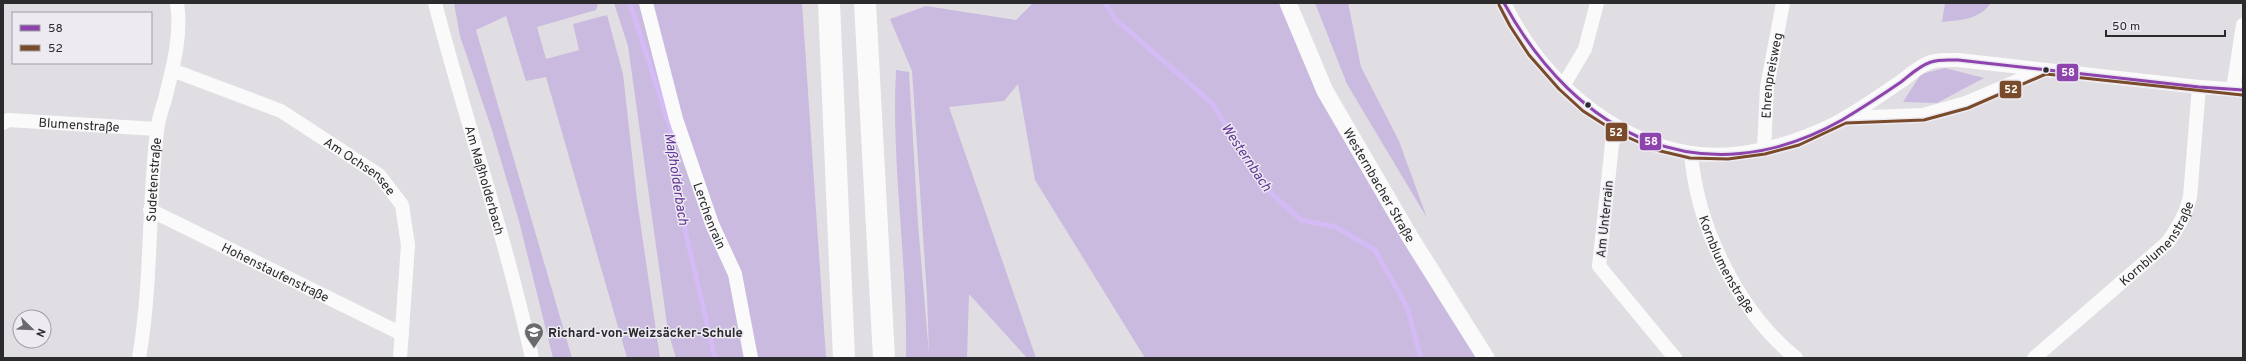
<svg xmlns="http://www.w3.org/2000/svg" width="2246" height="361" font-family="Overpass,sans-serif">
	<rect width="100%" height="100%" fill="#e0dee2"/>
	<g fill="#cabadf">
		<polygon points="454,3 598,3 596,10 537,27 546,59 579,50 573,24 607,15 623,74 637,200 660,358 627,358 546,77 526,81 506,16 476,30 572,358 553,358 519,221 491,127 460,36"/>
		<polygon points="614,3 802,3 826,358 676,358 668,331 628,46"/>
		<path d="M1033 3H1292L1325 91 1486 358H1145L1035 180 1018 84 1004 101 949 107 1036 358H1027L969 294 967 358H906C908 262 891 166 896 70L909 72 918 224 929 354 927 295 912 71 890 19 926 6 1016 20Z"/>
		<polygon points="1315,3 1348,3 1361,67 1399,141 1427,218 1347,84"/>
		<path d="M1945 3H1991C1979 20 1960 20 1942 22Z"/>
		<polygon points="1945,68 1984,78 1937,103 1903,102 1921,74"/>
	</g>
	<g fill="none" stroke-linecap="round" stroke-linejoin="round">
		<g stroke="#d4bbf6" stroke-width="5">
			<polyline points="630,3 671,131 684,225 715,358"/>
			<polyline points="1105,3 1115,19 1212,103 1265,188 1301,220 1336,227 1375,250 1407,307 1421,358"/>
		</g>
		<g stroke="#fafafb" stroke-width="14">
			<path id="s1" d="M435 3C466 122 506 238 532 358"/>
			<path id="s2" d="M646 3 676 119 712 224 735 274 751 358"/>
			<path d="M1504 3C1539 76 1608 139 1690 153 1737 160 1792 145 1834 124 1857 112 1879 96 1900 82 1909 76 1918 67 1928 63 1935 59 1949 60 1958 60L2199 87 2243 90"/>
			<path id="s3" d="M172 70 281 111 379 175 402 205 408 245 400 358"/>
			<polyline points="1563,86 1585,49 1597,3"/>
			<polyline points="2233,89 2243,25"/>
			<polyline points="1846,118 1923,115 1966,103 2043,70"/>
			<path id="s4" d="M3 123 8 120 157 129"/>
			<polyline points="1618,127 1612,144 1599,266 1675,358"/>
			<path id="s5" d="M1764 149 1767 87 1783 3"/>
			<path id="s6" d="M1691 153C1697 227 1738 311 1796 358"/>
			<path id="s7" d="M150 210 402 334"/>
			<path id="s8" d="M139 358C152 283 148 206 157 131 158 120 162 109 165 99 173 68 182 34 177 3"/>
			<path id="s9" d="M2034 358 2168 242C2178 227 2186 215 2190 197L2199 87"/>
		</g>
		<path stroke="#fafafb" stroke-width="17" id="s10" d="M1288 3 1325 91 1410 237 1486 358"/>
		<g stroke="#fafafb" stroke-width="22">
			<polyline points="829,3 844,358"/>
			<polyline points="865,3 884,358"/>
		</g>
		<defs>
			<path id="bus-1" d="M1504 3C1576 135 1702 199 1842 120 1862 108 1882 95 1901 82 1910 75 1919 66 1931 62 1939 59 1949 60 1958 60L2199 87 2243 90"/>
			<polyline id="bus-2" points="1499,5 1510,26 1529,55 1559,89 1583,111 1616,132 1656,150 1690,158 1728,159 1765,154 1799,145 1846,123 1924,120 1968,108 2046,74 2242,95"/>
		</defs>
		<use href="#bus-1" stroke="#edeaf2" stroke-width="6"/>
		<use href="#bus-2" stroke="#edeaf2" stroke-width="6"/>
		<use href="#bus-1" stroke="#8e44ad" stroke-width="3"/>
		<use href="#bus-2" stroke="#7a4b2a" stroke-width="3"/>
	</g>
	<defs>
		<symbol id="school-pin" viewBox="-11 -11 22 30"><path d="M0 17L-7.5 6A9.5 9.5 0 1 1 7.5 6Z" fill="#6a696c" stroke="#edeaf2"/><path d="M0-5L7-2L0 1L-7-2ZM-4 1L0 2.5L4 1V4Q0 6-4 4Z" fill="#fff"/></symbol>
	</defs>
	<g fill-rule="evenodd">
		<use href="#school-pin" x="523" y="321" width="22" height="30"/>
	</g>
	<g fill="#2b2a2d" stroke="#edeaf2" stroke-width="1.5">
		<circle cx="2046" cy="70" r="3.5"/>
		<circle cx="1588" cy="105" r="3.5"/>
	</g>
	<g text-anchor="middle" stroke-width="3" stroke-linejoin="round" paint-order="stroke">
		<g font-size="13" fill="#2b2a2d" stroke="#edeaf2">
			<text dy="5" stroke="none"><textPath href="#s5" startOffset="74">Ehrenpreisweg</textPath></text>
			<text dy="5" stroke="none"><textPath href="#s4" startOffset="77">Blumenstraße</textPath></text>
			<text dy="5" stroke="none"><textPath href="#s3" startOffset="213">Am Ochsensee</textPath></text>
			<text dy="5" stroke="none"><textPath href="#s8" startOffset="179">Sudetenstraße</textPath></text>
			<text dy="5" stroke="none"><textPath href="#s1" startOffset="184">Am Maßholderbach</textPath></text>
			<text dy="5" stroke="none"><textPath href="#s10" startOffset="204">Westernbacher Straße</textPath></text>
			<text dy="5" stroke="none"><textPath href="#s2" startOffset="222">Lerchenrain</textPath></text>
			<text transform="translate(1604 219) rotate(-84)" y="5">Am Unterrain</text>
			<text dy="5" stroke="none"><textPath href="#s9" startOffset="169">Kornblumenstraße</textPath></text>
			<text dy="5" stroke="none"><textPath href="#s6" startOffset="118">Kornblumenstraße</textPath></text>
			<text dy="5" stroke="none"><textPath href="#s7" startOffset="140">Hohenstaufenstraße</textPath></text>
		</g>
		<g font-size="13" font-weight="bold" fill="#2b2a2d" stroke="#edeaf2" text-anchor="start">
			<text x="548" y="337">Richard-von-Weizsäcker-Schule</text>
		</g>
		<g font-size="14" font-style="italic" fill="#653796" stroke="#edeaf2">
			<text transform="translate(1247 157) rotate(56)" y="5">Westernbach</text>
			<text transform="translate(677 179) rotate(81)" y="5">Maßholderbach</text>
		</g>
	</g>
	<g stroke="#edeaf2" stroke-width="1.5">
		<rect x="2056" y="63" width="23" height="19" rx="4" fill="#8e44ad"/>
		<rect x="1999" y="80" width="23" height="19" rx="4" fill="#7a4b2a"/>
		<rect x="1605" y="122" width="23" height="20" rx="4" fill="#7a4b2a"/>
		<rect x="1639" y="132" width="23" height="19" rx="4" fill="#8e44ad"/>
	</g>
	<g font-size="11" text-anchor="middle" font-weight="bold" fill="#fff">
		<text x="2068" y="76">58</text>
		<text x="2011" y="93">52</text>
		<text x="1616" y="136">52</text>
		<text x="1651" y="145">58</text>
	</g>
	<rect width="2246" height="361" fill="none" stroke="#2b2a2d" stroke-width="8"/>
	<rect x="12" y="12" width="140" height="52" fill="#edeaf2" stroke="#9f9da3"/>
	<rect x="20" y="25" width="20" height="6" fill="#8e44ad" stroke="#9f9da3"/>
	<text x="48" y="32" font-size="12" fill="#2b2a2d">58</text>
	<rect x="20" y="45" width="20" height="6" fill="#7a4b2a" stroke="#9f9da3"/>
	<text x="48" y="52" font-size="12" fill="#2b2a2d">52</text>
	<g transform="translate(32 329) rotate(113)"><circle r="19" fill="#edeaf2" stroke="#9f9da3"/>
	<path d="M0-3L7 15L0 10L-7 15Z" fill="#6a696c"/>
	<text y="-6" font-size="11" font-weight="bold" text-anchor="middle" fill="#2b2a2d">N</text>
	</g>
	<path d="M2106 30v6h119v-6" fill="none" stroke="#2b2a2d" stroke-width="2"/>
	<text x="2112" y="30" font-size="12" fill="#2b2a2d" stroke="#edeaf2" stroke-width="3" paint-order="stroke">50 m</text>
</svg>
